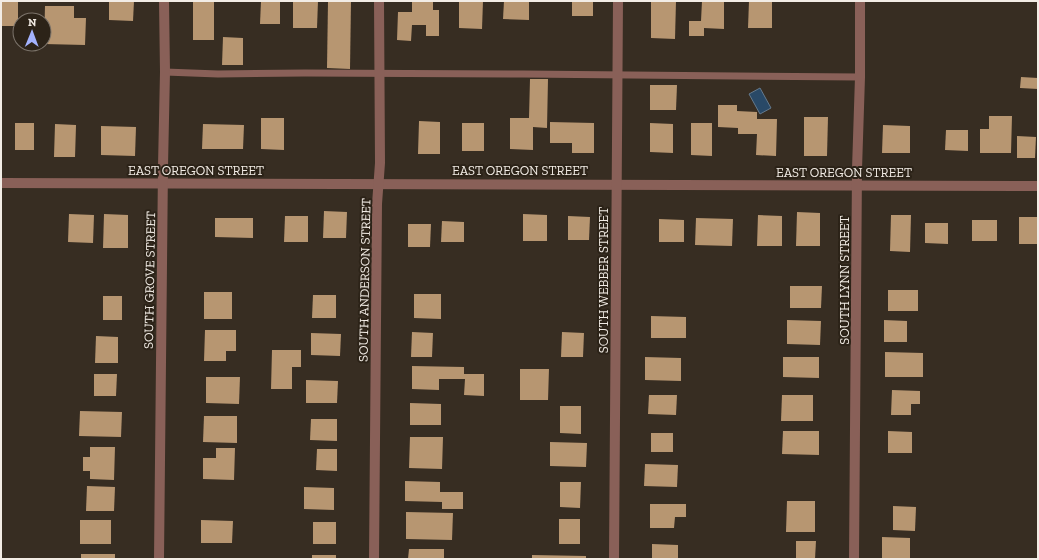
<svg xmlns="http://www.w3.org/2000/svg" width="1039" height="560" font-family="'Zilla Slab',serif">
	<rect width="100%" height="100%" fill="#372d22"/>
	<polygon fill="#294967" stroke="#657a8d" points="760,88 771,108 760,114 749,94"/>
	<g fill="#b79671">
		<rect x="1" y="1" width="17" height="25"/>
		<polygon points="109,1 134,1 133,21 109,20"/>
		<rect x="193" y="1" width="21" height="39"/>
		<polygon points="261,1 280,1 280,24 260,24"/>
		<polygon points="293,1 318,1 317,28 293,28"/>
		<polygon points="328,1 351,1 350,69 327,68"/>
		<polygon points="412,1 433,1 433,10 439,10 439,36 426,36 426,25 412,25 411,41 397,40 398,12 412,12"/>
		<polygon points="459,1 483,1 482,29 459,28"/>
		<polygon points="504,1 529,1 529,20 503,19"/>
		<rect x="572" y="1" width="21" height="15"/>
		<polygon points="651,1 676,1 675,39 651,38"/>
		<polygon points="702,1 724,1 724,29 704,28 704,36 689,36 689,21 701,21"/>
		<polygon points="749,1 772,1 772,28 748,28"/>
		<polygon points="45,6 74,6 74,18 86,18 85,45 44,44"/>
		<polygon points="223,37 243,38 243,65 222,65"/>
		<polygon points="1021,77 1038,78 1038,89 1020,88"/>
		<polygon points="530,79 548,79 547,128 533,127 533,150 510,149 510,118 529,118"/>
		<polygon points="650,85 677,85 676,110 650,110"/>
		<polygon points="718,105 737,105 737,111 757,112 757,119 777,119 776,156 756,155 757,134 738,134 738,128 718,127"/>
		<polygon points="989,116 1012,116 1011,153 980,153 980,129 989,129"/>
		<polygon points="804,117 828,117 827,156 804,156"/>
		<polygon points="261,118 284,118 284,150 261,149"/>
		<polygon points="419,121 440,122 440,154 418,154"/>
		<polygon points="550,122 594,123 594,153 572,153 572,143 550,143"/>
		<rect x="15" y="123" width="19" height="27"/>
		<rect x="462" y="123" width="22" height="28"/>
		<polygon points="650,123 673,124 673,153 650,152"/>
		<polygon points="691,123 712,123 712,156 691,155"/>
		<polygon points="55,124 76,125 75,157 54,157"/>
		<polygon points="203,124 244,125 243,149 202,149"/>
		<polygon points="883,125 910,126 910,153 882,153"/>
		<polygon points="101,126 136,127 135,156 101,155"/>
		<polygon points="946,130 968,130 968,151 945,150"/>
		<polygon points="1017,136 1036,137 1035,158 1017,158"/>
		<polygon points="324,211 347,212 346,238 323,238"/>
		<polygon points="797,212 820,213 820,246 796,246"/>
		<polygon points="69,214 94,215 93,243 68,242"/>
		<polygon points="104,214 128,215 128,248 103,248"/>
		<polygon points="523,214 547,215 547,241 523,241"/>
		<polygon points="758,215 782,216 782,246 757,246"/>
		<polygon points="891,215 911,215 910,252 890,251"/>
		<polygon points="285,216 308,216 308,242 284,242"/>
		<polygon points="568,216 590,217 589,240 568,240"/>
		<rect x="1019" y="217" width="19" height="27"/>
		<polygon points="215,218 253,218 253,238 215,237"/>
		<polygon points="696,218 733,219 732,246 695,245"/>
		<polygon points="659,219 684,220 684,242 659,242"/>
		<rect x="972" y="220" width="25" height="21"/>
		<polygon points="442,221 464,222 464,242 441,242"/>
		<polygon points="925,223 948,223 948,244 925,243"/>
		<polygon points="408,224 431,224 430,247 408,247"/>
		<polygon points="790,286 822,286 821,308 790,308"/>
		<rect x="888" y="290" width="30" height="21"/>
		<rect x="204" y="292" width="28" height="27"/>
		<polygon points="414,294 441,294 441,319 414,318"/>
		<polygon points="313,295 336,295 336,318 312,318"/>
		<rect x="103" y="296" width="19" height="24"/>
		<polygon points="651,316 686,317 686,338 651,338"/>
		<polygon points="787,320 821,321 820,345 787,344"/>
		<polygon points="884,320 907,321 907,342 884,342"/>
		<polygon points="205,330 236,330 236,351 226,351 226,361 204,361"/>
		<polygon points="412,332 433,333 432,357 411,357"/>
		<polygon points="562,332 584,333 583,357 561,357"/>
		<polygon points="311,333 341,334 340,356 311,355"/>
		<polygon points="96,336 118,337 118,363 95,363"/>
		<polygon points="272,350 301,350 301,367 292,367 292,389 271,389"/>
		<polygon points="885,352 923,353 923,377 885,377"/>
		<polygon points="645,357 681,358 681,381 645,380"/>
		<polygon points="783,357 819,357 819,378 783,377"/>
		<polygon points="412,366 464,367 464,374 484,374 484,396 464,395 465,379 439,379 439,390 412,389"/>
		<polygon points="520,369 549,369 548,400 520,400"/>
		<polygon points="94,374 117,374 116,396 94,396"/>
		<polygon points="206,377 240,377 239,404 206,403"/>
		<polygon points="306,380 338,381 337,403 306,403"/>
		<polygon points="892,390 920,391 920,404 911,404 911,415 891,415"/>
		<polygon points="649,395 677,395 676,415 648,414"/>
		<polygon points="782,395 813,395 813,421 781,421"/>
		<polygon points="410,403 441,404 441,425 410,425"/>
		<polygon points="560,406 581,406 581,434 560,433"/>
		<polygon points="80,411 122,412 121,437 79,436"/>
		<polygon points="204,416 237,416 237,443 203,442"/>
		<polygon points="311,419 337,419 337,441 310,440"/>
		<polygon points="783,431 819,431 819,455 782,454"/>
		<polygon points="888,431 912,432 912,453 888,453"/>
		<rect x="651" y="433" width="22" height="19"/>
		<polygon points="410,437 443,437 442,469 409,468"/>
		<polygon points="550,442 587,443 586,467 550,466"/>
		<polygon points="90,447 115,447 114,480 90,479 90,471 83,471 83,457 90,457"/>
		<polygon points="216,448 235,448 234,480 203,479 203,458 216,458"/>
		<polygon points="317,449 337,449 337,471 316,470"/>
		<polygon points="645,464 678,465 677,487 644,486"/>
		<polygon points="405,481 440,482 440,492 463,492 463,509 442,509 442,502 405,501"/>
		<polygon points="560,482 581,482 580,508 560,507"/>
		<polygon points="87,486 115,487 114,511 86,511"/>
		<polygon points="304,487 334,488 334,510 304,509"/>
		<polygon points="787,501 815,501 815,532 786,532"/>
		<polygon points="650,504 686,504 686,517 675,517 674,528 650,528"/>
		<polygon points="893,506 916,507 915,531 893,530"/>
		<polygon points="406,512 453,513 452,540 406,539"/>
		<rect x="559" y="519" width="21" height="25"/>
		<rect x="80" y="520" width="31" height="24"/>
		<polygon points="201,520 233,521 232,543 201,543"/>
		<rect x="313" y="522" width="23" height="22"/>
		<polygon points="882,537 910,538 910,559 882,559"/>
		<polygon points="796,541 816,541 815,559 796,559"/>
		<polygon points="652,544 678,545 678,559 652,559"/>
		<polygon points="409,549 444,549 444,559 408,559"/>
		<rect x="81" y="554" width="34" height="5"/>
		<rect x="312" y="555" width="24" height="4"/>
		<polygon points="532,555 586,556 586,559 532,559"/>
	</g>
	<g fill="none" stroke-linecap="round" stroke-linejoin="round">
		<polyline stroke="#896058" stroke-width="7" points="165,72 218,74 305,73 523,74 860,77"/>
		<g stroke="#896058" stroke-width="10">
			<polyline points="1,183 1038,186"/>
			<polyline points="159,559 163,166 165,72 164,1"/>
			<polyline points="374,559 377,204 380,163 379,1"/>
			<polyline points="614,559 618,1"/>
			<polyline points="854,559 857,169 860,77 860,1"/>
		</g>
	</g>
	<g text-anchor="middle" stroke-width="4" stroke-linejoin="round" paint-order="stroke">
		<g font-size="13" fill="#f2ece5" stroke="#2c2318">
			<text x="196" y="175">EAST OREGON STREET</text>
			<text x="520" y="175">EAST OREGON STREET</text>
			<text x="844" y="177">EAST OREGON STREET</text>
			<text transform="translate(149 280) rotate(-89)" y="5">SOUTH GROVE STREET</text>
			<text transform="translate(364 280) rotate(-89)" y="5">SOUTH ANDERSON STREET</text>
			<text transform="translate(603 280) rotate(-90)" y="5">SOUTH WEBBER STREET</text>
			<text transform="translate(844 280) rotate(-90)" y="5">SOUTH LYNN STREET</text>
		</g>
	</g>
	<rect width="1039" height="560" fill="none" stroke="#f2ece5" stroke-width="4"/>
	<g transform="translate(32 32) rotate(1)"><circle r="19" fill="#2c2318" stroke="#7b736a"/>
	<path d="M0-3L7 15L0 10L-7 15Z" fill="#a3b2fd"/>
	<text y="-6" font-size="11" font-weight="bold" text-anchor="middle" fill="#f2ece5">N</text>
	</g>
</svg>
